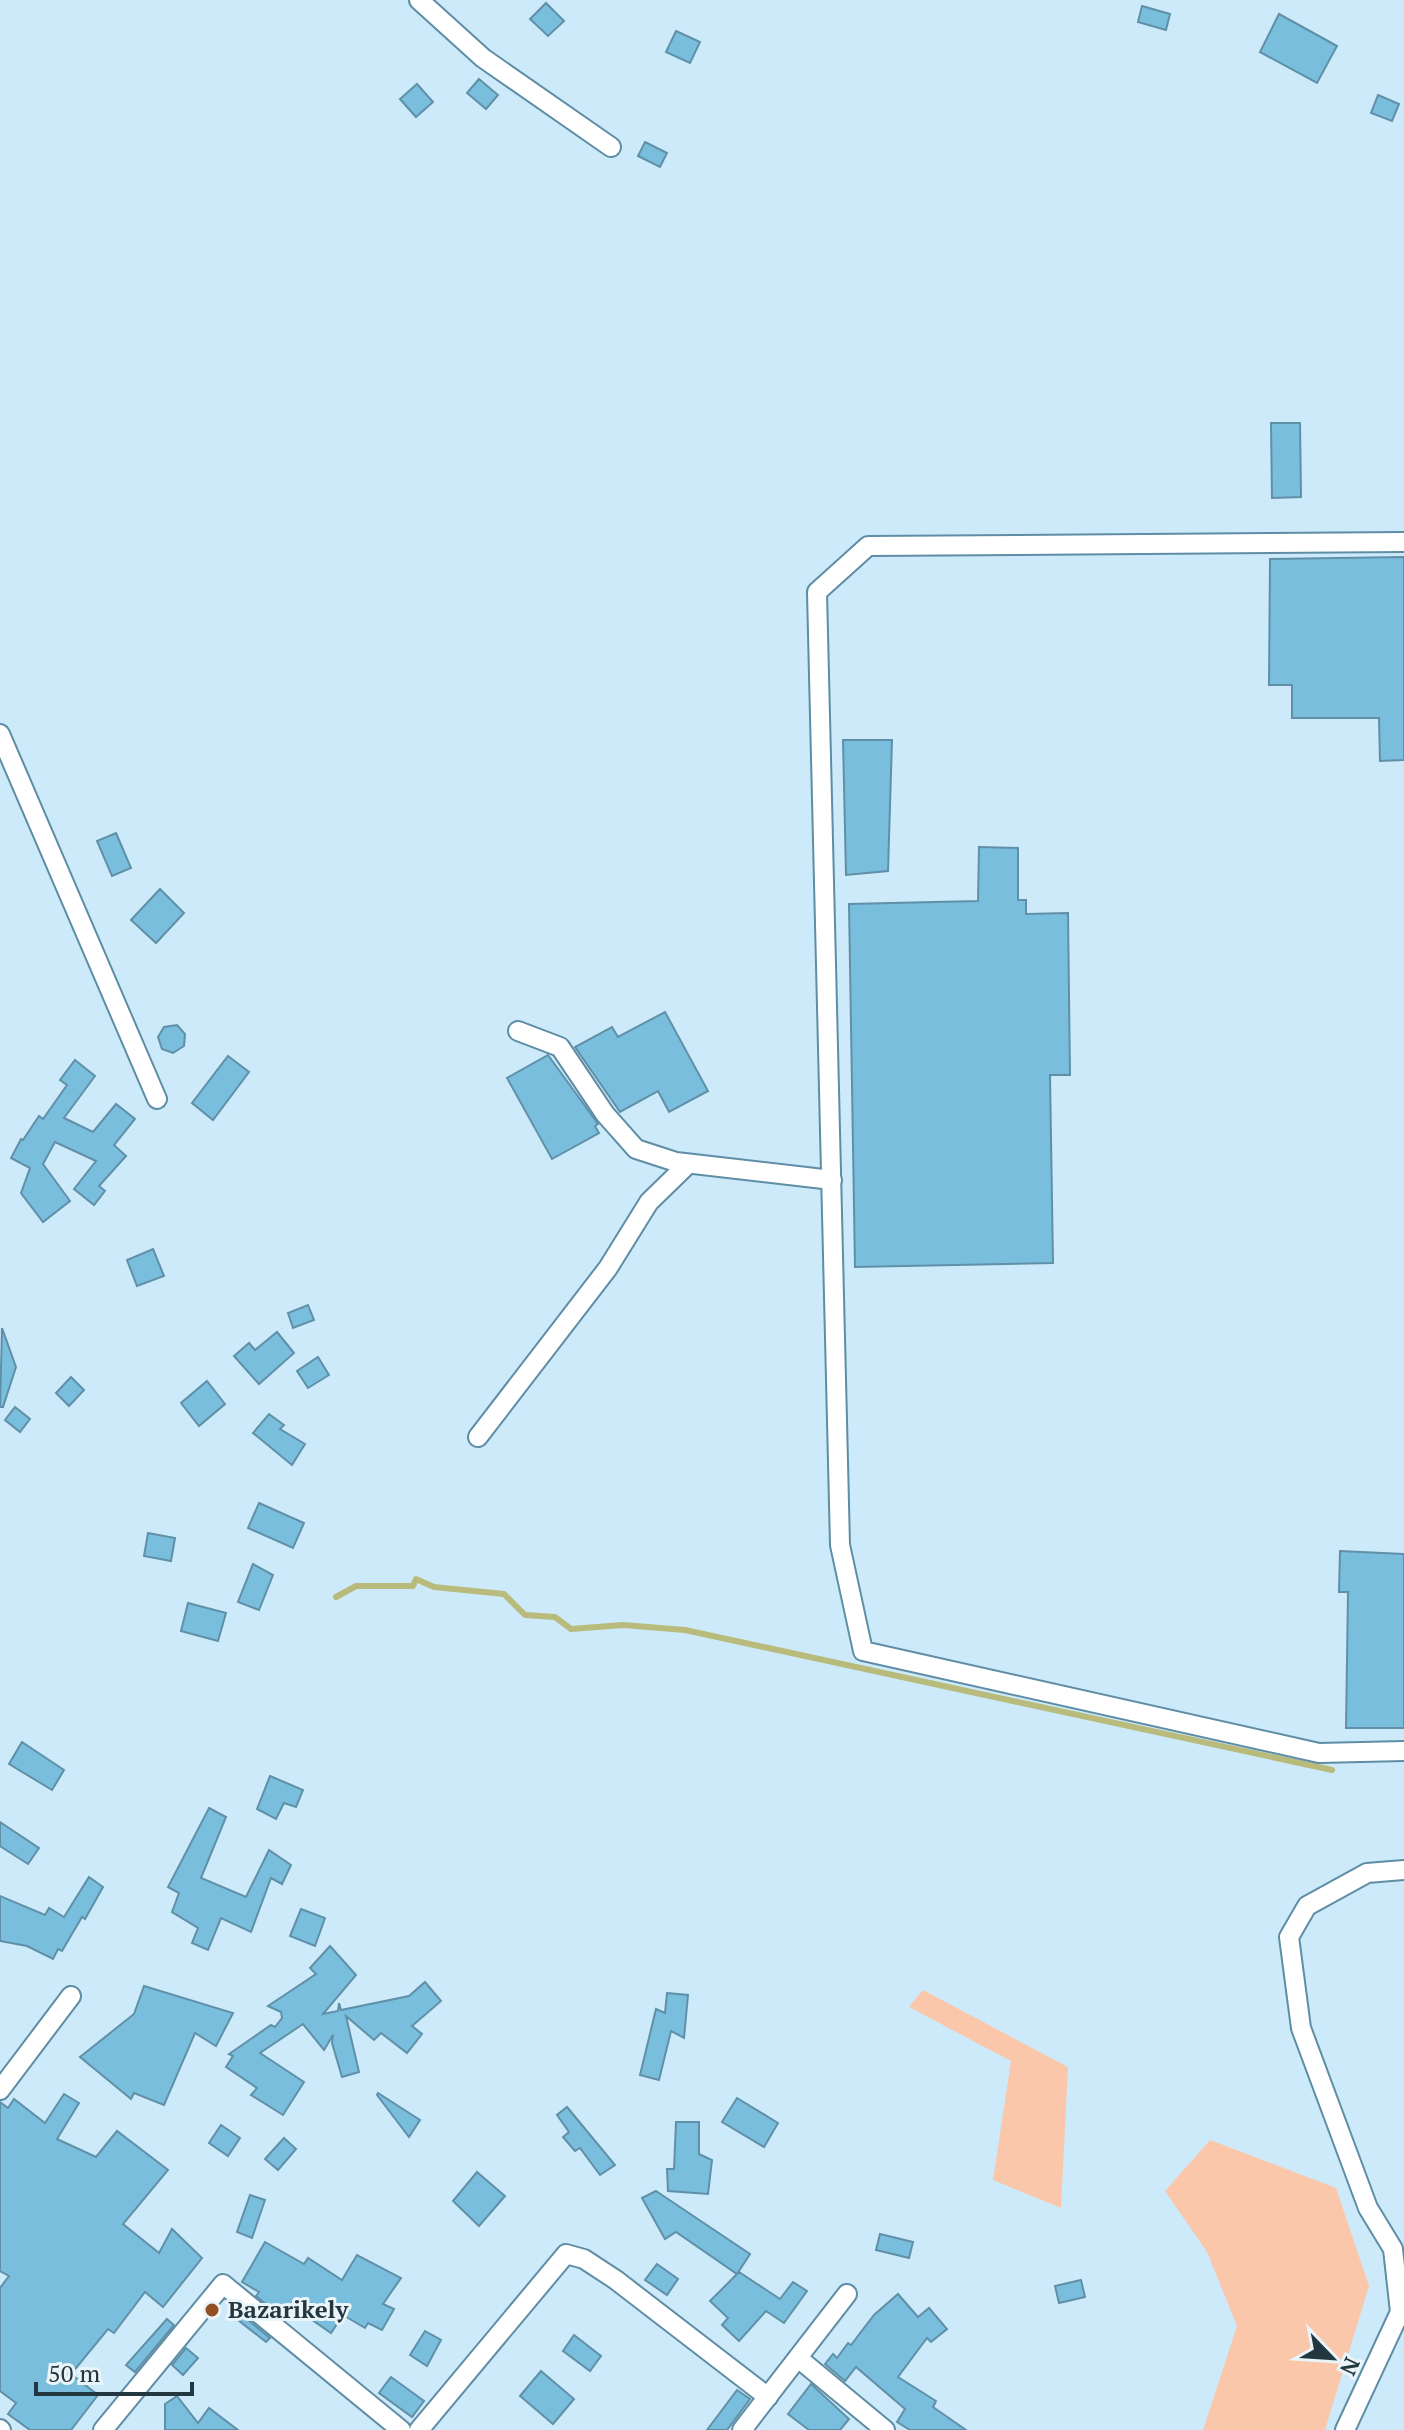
<svg xmlns="http://www.w3.org/2000/svg" width="1404" height="2430" font-family="'PT Serif',serif">
	<rect width="100%" height="100%" fill="#cdeafa"/>
	<g fill="#fbc7aa">
		<polygon points="923,1990 1068,2067 1061,2208 993,2180 1011,2061 909,2007"/>
		<polygon points="1210,2140 1336,2188 1369,2286 1325,2430 1203,2430 1237,2326 1207,2252 1165,2191"/>
	</g>
	<g fill="none" stroke-linecap="round" stroke-linejoin="round">
		<polyline stroke="#b8bb7c" stroke-width="6" points="336,1597 356,1586 413,1586 416,1579 434,1587 504,1594 525,1615 555,1617 571,1629 623,1625 685,1630 1332,1770"/>
	</g>
	<g fill="#7abede" stroke="#6090a7" stroke-width="2">
		<polygon points="546,3 564,21 548,36 530,19"/>
		<polygon points="1142,6 1170,14 1166,30 1138,22"/>
		<polygon points="1279,14 1337,46 1317,83 1260,52"/>
		<polygon points="676,31 700,42 690,63 666,52"/>
		<polygon points="479,79 498,95 486,109 467,93"/>
		<polygon points="417,84 433,102 416,117 400,99"/>
		<polygon points="1378,95 1399,104 1392,121 1371,113"/>
		<polygon points="645,142 667,153 660,167 638,156"/>
		<polygon points="1271,423 1300,423 1301,497 1272,498"/>
		<polygon points="1404,557 1404,760 1380,761 1379,718 1292,718 1292,685 1269,685 1270,559"/>
		<polygon points="843,740 892,740 888,871 846,875"/>
		<polygon points="116,833 131,868 112,876 97,841"/>
		<polygon points="979,847 1018,848 1018,900 1026,900 1026,914 1068,913 1070,1075 1050,1075 1053,1263 855,1267 849,904 978,901"/>
		<polygon points="160,889 184,913 156,943 131,920"/>
		<polygon points="665,1012 708,1091 669,1112 658,1091 620,1112 575,1047 612,1027 618,1037"/>
		<polygon points="177,1025 185,1034 184,1046 173,1053 162,1049 158,1037 164,1027"/>
		<polygon points="548,1055 598,1124 595,1126 599,1133 552,1159 507,1078"/>
		<polygon points="228,1056 249,1072 213,1120 192,1103"/>
		<polygon points="75,1060 95,1076 64,1118 93,1132 116,1104 135,1119 114,1145 126,1156 99,1186 105,1191 94,1205 74,1189 96,1161 55,1142 43,1164 70,1201 43,1222 21,1193 30,1168 11,1158 21,1139 23,1140 39,1116 43,1119 67,1085 60,1080"/>
		<polygon points="153,1249 164,1276 137,1286 127,1260"/>
		<polygon points="308,1305 314,1320 293,1328 288,1313"/>
		<polygon points="2,1328 16,1367 3,1407 0,1407"/>
		<polygon points="277,1332 294,1353 259,1384 234,1356 249,1343 255,1350"/>
		<polygon points="318,1357 329,1375 308,1388 297,1371"/>
		<polygon points="71,1377 84,1390 69,1406 56,1393"/>
		<polygon points="207,1381 225,1404 199,1426 181,1403"/>
		<polygon points="15,1407 30,1419 20,1432 5,1420"/>
		<polygon points="269,1414 284,1425 280,1429 305,1444 292,1465 253,1433"/>
		<polygon points="259,1503 304,1523 293,1548 248,1528"/>
		<polygon points="148,1533 175,1538 171,1561 144,1556"/>
		<polygon points="1340,1551 1404,1554 1404,1728 1346,1728 1348,1592 1339,1592"/>
		<polygon points="253,1564 273,1575 259,1610 238,1602"/>
		<polygon points="188,1603 226,1613 218,1641 181,1631"/>
		<polygon points="22,1742 64,1770 52,1790 9,1764"/>
		<polygon points="270,1776 303,1790 296,1807 284,1803 276,1819 257,1809"/>
		<polygon points="209,1808 226,1817 201,1878 246,1897 269,1850 291,1865 282,1884 271,1878 251,1932 221,1918 208,1950 192,1943 198,1928 172,1912 179,1893 168,1887"/>
		<polygon points="0,1822 39,1848 28,1864 0,1846"/>
		<polygon points="89,1877 103,1887 85,1919 82,1917 62,1951 58,1949 53,1959 27,1946 0,1941 0,1896 45,1915 49,1908 64,1917"/>
		<polygon points="301,1909 325,1918 315,1946 290,1936"/>
		<polygon points="330,1946 356,1975 323,2014 338,2011 339,2003 341,2010 409,1996 425,1982 441,2001 412,2026 422,2034 407,2053 381,2033 374,2040 346,2016 359,2072 342,2077 332,2043 333,2035 324,2050 303,2024 260,2053 304,2082 283,2115 251,2095 257,2088 226,2067 233,2056 229,2054 271,2025 275,2027 282,2018 281,2012 268,2006 316,1974 310,1968"/>
		<polygon points="144,1986 233,2013 216,2046 195,2033 164,2105 134,2093 131,2099 80,2057 134,2014"/>
		<polygon points="667,1993 688,1995 684,2038 671,2031 659,2080 640,2075 656,2009 665,2013"/>
		<polygon points="378,2093 420,2120 409,2137 377,2095"/>
		<polygon points="64,2094 79,2103 57,2139 96,2157 117,2131 168,2170 123,2224 159,2253 172,2229 202,2258 163,2307 145,2292 114,2333 108,2329 71,2374 98,2395 71,2430 30,2430 8,2414 16,2403 0,2391 0,2288 9,2276 0,2271 0,2102 8,2108 14,2099 45,2123"/>
		<polygon points="737,2098 778,2123 764,2147 722,2122"/>
		<polygon points="567,2107 615,2165 600,2175 580,2148 575,2151 563,2137 569,2132 557,2115"/>
		<polygon points="676,2122 699,2122 699,2154 712,2160 708,2194 668,2191 667,2169 674,2169"/>
		<polygon points="221,2125 240,2138 228,2156 209,2143"/>
		<polygon points="284,2138 296,2149 278,2170 265,2159"/>
		<polygon points="477,2172 505,2196 479,2226 453,2201"/>
		<polygon points="656,2191 750,2254 737,2274 676,2232 665,2239 642,2198"/>
		<polygon points="250,2195 265,2200 252,2238 237,2232"/>
		<polygon points="880,2234 913,2242 909,2258 876,2250"/>
		<polygon points="265,2242 304,2264 308,2258 342,2280 357,2255 401,2278 383,2304 394,2309 382,2330 368,2323 365,2328 343,2315 331,2333 305,2315 302,2318 291,2310 284,2319 256,2296 259,2292 242,2282"/>
		<polygon points="657,2264 678,2279 667,2295 645,2280"/>
		<polygon points="739,2272 780,2299 793,2282 807,2291 784,2323 766,2311 739,2341 722,2325 728,2318 710,2301"/>
		<polygon points="1081,2280 1085,2297 1059,2303 1055,2286"/>
		<polygon points="898,2294 918,2317 929,2308 947,2329 931,2342 927,2338 898,2377 936,2401 933,2407 966,2430 910,2430 897,2422 905,2409 856,2367 845,2381 825,2364 833,2354 837,2358 848,2343 851,2345 874,2315"/>
		<polygon points="242,2315 270,2338 266,2342 238,2320"/>
		<polygon points="167,2319 174,2325 135,2372 126,2365"/>
		<polygon points="425,2331 441,2340 427,2366 410,2355"/>
		<polygon points="574,2335 601,2356 590,2371 563,2351"/>
		<polygon points="186,2348 198,2358 183,2375 172,2365"/>
		<polygon points="541,2371 574,2399 553,2424 520,2396"/>
		<polygon points="391,2377 424,2401 412,2417 379,2393"/>
		<polygon points="811,2384 849,2419 840,2430 809,2430 788,2414"/>
		<polygon points="737,2390 750,2399 727,2430 707,2430"/>
		<polygon points="177,2396 198,2423 209,2408 238,2430 165,2430 165,2404"/>
	</g>
	<g fill="none" stroke-linecap="round" stroke-linejoin="round">
		<defs>
			<g id="minor">
				<polyline points="419,0 483,58 611,147"/>
				<polyline points="1404,542 868,546 817,592 840,1545 863,1651 1319,1753 1404,1751"/>
				<polyline points="0,734 157,1099"/>
				<polyline points="518,1031 560,1047 605,1114 636,1149 676,1162 832,1180"/>
				<polyline points="478,1437 608,1268 649,1202 688,1164"/>
				<polyline points="0,2090 71,1996"/>
				<polyline points="798,2358 885,2430"/>
				<polyline points="0,2429 1,2430"/>
				<polyline points="103,2430 223,2284 401,2430"/>
				<polyline points="419,2430 566,2254 584,2259 616,2280 768,2397"/>
				<polyline points="742,2430 847,2294"/>
				<polyline points="1345,2430 1400,2312 1393,2249 1368,2208 1301,2028 1289,1937 1307,1906 1367,1873 1404,1870"/>
			</g>
		</defs>
		<use href="#minor" stroke="#5e8da5" stroke-width="22"/>
		<use href="#minor" stroke="#fff" stroke-width="18"/>
	</g>
	<circle fill="#934e23" stroke="#eaf4f9" stroke-width="3" cx="212" cy="2310" r="8"/>
	<g text-anchor="middle" stroke-width="6" stroke-linejoin="round" paint-order="stroke">
		<g font-size="24" font-weight="bold" fill="#233741" stroke="#eaf4f9" text-anchor="start">
			<text x="228" y="2318">Bazarikely</text>
		</g>
	</g>
	<g transform="translate(1332 2358) rotate(115)" stroke="#eaf4f9" stroke-width="6" paint-order="stroke">
	<path d="M0-6L14 30L0 20L-14 30Z" fill="#233741"/>
	<text y="-12" font-size="22" font-weight="bold" text-anchor="middle" fill="#233741">N</text>
	</g>
	<path d="M36 2382v12h156v-12" fill="none" stroke="#233741" stroke-width="4"/>
	<text x="48" y="2382" font-size="24" fill="#233741" stroke="#eaf4f9" stroke-width="6" paint-order="stroke">50 m</text>
</svg>
